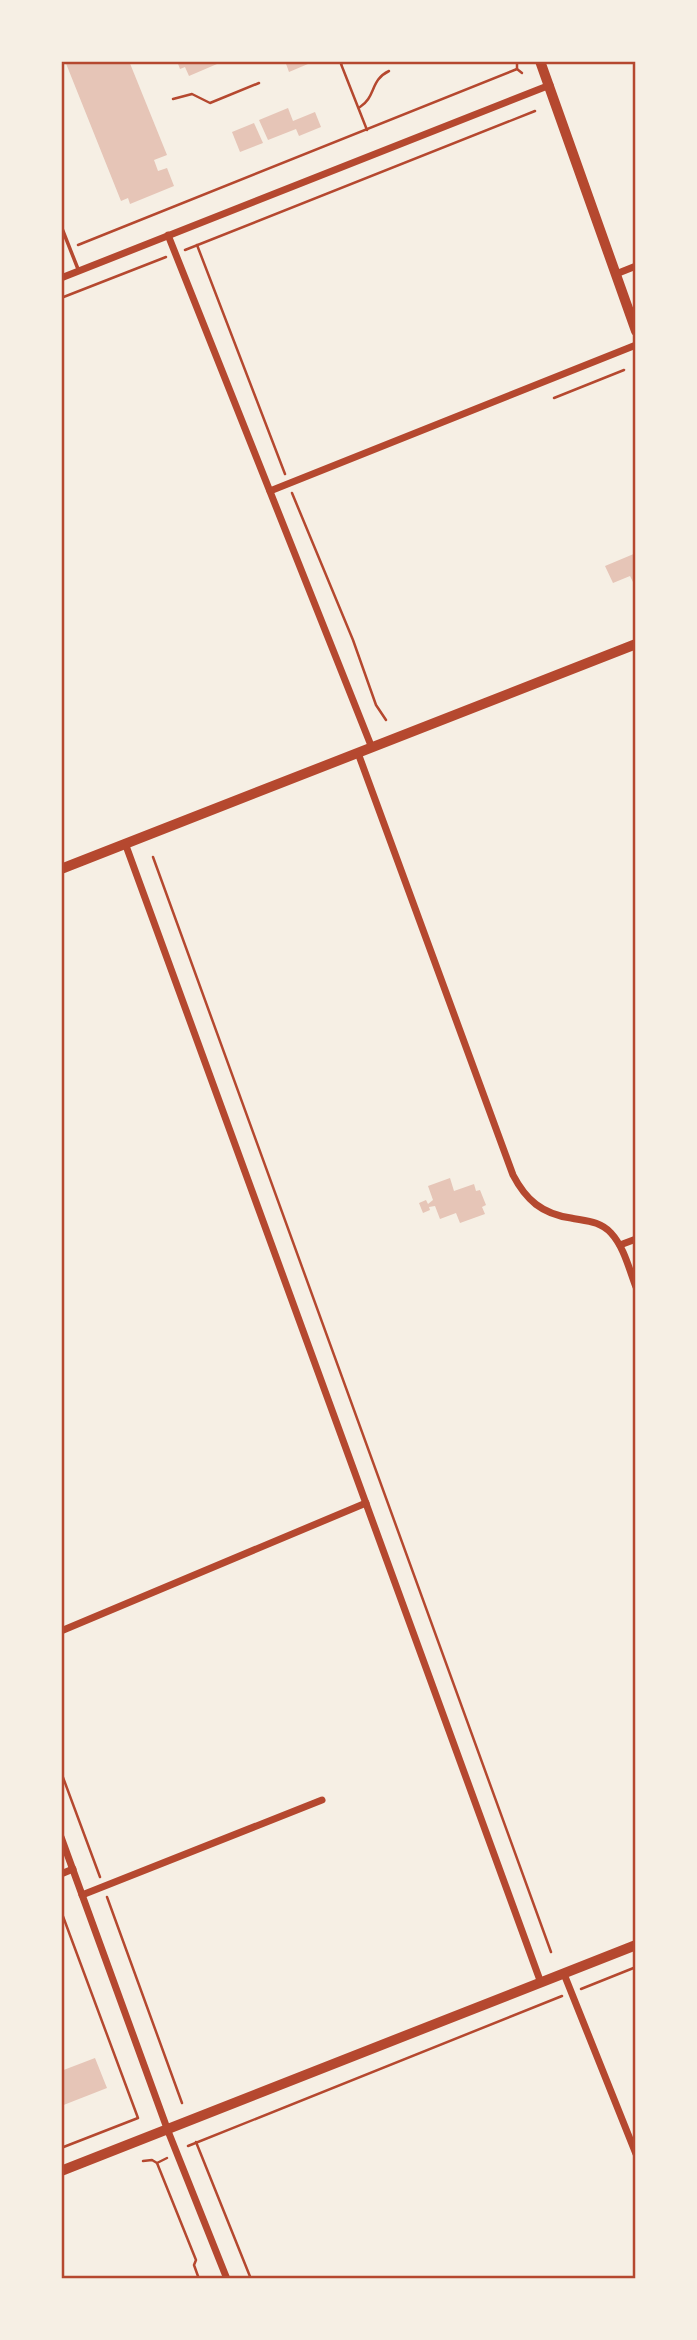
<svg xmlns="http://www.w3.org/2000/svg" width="697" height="2340" font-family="Overpass,sans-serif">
	<rect width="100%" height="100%" fill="#f6efe4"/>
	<g fill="#e6c5b7">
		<polygon points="65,61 129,61 167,155 154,160 158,171 167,168 174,186 130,204 128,198 121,201"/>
		<polygon points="177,61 224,61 189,76 185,67 180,69"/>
		<polygon points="285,61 315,61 289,72"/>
		<polygon points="288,108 293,121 315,112 321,127 299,136 296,129 268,140 259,120"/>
		<polygon points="254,123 263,143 240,152 232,132"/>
		<polygon points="636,553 636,588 630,576 613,583 605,566"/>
		<polygon points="450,1178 454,1191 474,1184 476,1191 480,1190 486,1205 482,1207 485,1214 460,1223 456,1213 440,1219 435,1206 429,1207 430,1210 423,1213 419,1203 426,1200 428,1204 433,1200 428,1186"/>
		<polygon points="95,2058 107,2088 61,2106 61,2071"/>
	</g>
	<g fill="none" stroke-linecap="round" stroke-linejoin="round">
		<g stroke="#b5482f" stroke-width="2.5">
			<polyline points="346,61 341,64 367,130"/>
			<polyline points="517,61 517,69 522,73"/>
			<polyline points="173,99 192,94 210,103 259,83"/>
			<path d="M360 107C376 97 370 80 389 71"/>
			<polyline points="78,245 517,69"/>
			<polyline points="197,245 285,474"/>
			<polyline points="185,250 535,111"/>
			<polyline points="61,298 166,257"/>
			<polyline points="554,398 624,370"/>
			<polyline points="292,493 353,640 376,705 386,720"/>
			<polyline points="153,857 551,1952"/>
			<polyline points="61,1772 100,1877"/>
			<polyline points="107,1897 182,2103"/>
			<polyline points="61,1911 138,2118 61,2148"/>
			<polyline points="581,1989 636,1967"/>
			<polyline points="196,2142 251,2279"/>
			<polyline points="188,2146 562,1996"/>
			<polyline points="143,2161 152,2160 157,2163 196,2260 194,2265 199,2279"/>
			<polyline points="157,2163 167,2158"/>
		</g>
		<polyline stroke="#b5482f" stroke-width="3.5" points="61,226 78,269"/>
		<g stroke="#b5482f" stroke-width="7">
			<polyline points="168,235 372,748"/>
			<polyline points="616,274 636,266"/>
			<polyline points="61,278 550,85"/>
			<polyline points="270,491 636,345"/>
			<path d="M358 753 513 1175C526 1200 542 1214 571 1218 586 1221 600 1221 611 1233 624 1247 629 1269 636 1287"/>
			<polyline points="125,843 541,1983"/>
			<polyline points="620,1245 636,1239"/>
			<polyline points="61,1631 366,1503"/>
			<polyline points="61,1837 168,2131 227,2279"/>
			<polyline points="61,1874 73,1869"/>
			<polyline points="82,1895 322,1800"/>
			<polyline points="564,1974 636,2154"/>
		</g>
		<g stroke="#b5482f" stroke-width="10">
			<polyline points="61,869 636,644"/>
			<polyline points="61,2171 636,1945"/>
		</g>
		<polyline stroke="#b5482f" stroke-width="10" points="540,61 636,331"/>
	</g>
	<rect width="697" height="2340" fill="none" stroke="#f6efe4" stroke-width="126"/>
	<rect x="63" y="63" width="571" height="2214" fill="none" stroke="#b5482f" stroke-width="2.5"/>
</svg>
